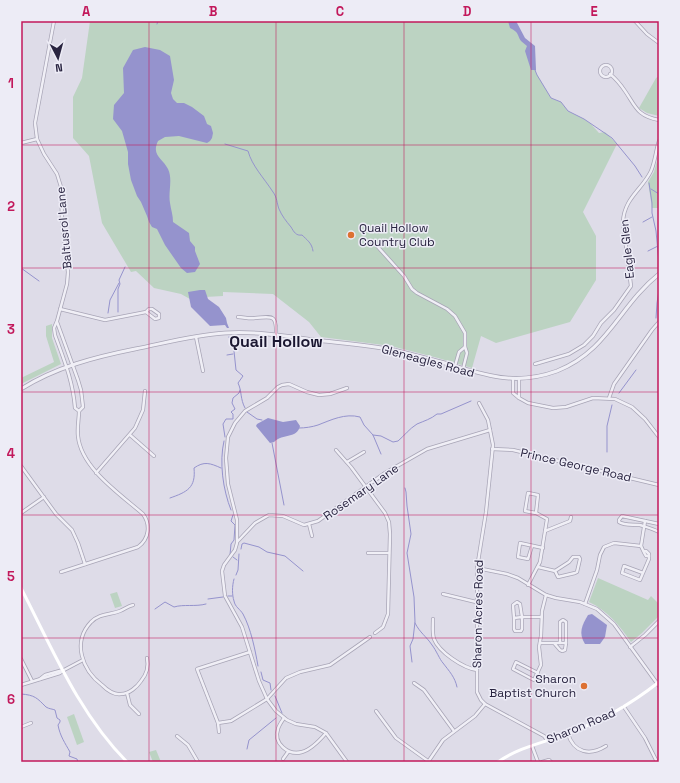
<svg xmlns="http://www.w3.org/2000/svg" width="680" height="783" font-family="'Space Grotesk',sans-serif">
	<rect width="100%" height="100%" fill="#dedce8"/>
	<g fill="#bcd3c2">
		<polygon points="90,21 514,21 525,41 533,47 536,73 551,98 561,102 568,111 584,119 591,124 599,133 605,132 617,144 583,212 596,236 596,280 570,322 496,343 481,336 472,368 438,358 391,346 321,337 309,322 273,294 223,292 223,296 205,297 197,303 181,294 154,288 136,271 131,272 102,223 89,156 73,138 73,97 82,78"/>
		<polygon points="659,76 659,116 647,113 639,108 656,78"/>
		<polygon points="659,154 659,208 652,208 648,182 654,172"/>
		<polygon points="52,324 52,338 61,364 21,384 21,378 54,362 46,336 46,326"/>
		<path d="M598 578 648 600 651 596 659 604V616L642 633 631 642C619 625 608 611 589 602Z"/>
		<polygon points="117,592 122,606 115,608 110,594"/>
		<polygon points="74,714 84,742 77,745 67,717"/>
		<polygon points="156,750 161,762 153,762 149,752"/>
	</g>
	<g fill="#9593cd">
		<path d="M508 21H516L525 38 535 46 536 70H531L525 51 527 46C525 44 523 43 521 41 517 35 519 32 510 28Z"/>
		<path d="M145 47 160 50 170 56 174 80 171 93 173 99 177 103H184L192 107 204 116 207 124 211 126 213 133 212 138 210 141 207 143 179 136 165 137 158 141C151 156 163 158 168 169 173 179 168 192 170 203 171 210 173 215 173 222L189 233 190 241 195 247V251L200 264 195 272 187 273 181 268 165 245 157 229 152 227 149 222 147 216 141 202 137 196 131 180 128 164V152L122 131 113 119 114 105 124 93 123 68 133 50Z"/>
		<polygon points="200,290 205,290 208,299 219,307 226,318 227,323 229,328 227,328 225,325 210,326 191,307 188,292"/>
		<path d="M268 418 283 422 296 420 300 426C297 439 283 433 274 442L270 443 256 426 257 424Z"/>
		<path d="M592 614 607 625 605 637 600 644H585C578 633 582 625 588 615Z"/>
	</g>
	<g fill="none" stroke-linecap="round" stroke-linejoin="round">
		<g stroke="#9593cd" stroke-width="1">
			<polyline points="157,24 158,21"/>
			<polyline points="535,70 537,75 551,98 561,102 568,111 584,119 612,138 635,166 642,177"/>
			<path d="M225 144 248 151C252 166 264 178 273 192 277 197 277 204 279 209 282 216 286 221 291 227 294 232 296 236 302 235 307 240 312 243 313 251"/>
			<polyline points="649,183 652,203 652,213 656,231 659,263"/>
			<polyline points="651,189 659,194"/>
			<polyline points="643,222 652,217"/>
			<polyline points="648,251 658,246"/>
			<polyline points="21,268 39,281"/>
			<polyline points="118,312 118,289 120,284 119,280 125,267"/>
			<polyline points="108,313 110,300 119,283"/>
			<polyline points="656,318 657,303 659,290"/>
			<path d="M229 337 234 351 236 370 243 376 238 383C242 391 240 399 245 408"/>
			<polyline points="227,355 233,354"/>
			<polyline points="619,393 636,370"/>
			<polyline points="247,412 257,419 262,420"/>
			<path d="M299 428C305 428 312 427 318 425 331 420 345 413 360 417L364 425 373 435 381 454"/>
			<path d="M373 435 381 436 393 442 398 441C405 435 409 429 417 424 424 421 431 419 437 414H441L471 401"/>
			<polyline points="225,437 223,424 226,419 233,419 233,414 231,412 235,409 232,403 233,398 239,393 240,390"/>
			<path d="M224 441C219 462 223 490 231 510"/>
			<polyline points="272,443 284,505"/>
			<polyline points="607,452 607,426 612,405"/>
			<polyline points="405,488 406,492 407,506 411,534 407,553 414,597 415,622 413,639 410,646 412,662"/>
			<path d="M170 498C187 492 196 488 194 468 204 461 210 463 221 468"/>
			<polyline points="241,549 242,544 244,543 259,547 267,552 285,556 303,571"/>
			<polyline points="230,555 231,544 234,540 235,525 231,521 233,515"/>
			<polyline points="233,557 237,560"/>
			<polyline points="236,575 238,570 239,554"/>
			<path d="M234 579C232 586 232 595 234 601 235 607 240 609 243 614 251 629 255 649 258 666"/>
			<polyline points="228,596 232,596"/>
			<polyline points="208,599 223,597"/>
			<path d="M155 609 165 602 174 607C184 604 195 607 206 604"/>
			<path d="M415 623C420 633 426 636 432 645 436 650 440 660 443 663 449 671 455 677 457 687"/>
			<polyline points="261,672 263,680 270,683 271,690"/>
			<path d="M21 694C35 695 37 698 46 707 49 709 53 709 55 710L57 718 60 720V722L58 725C60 736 65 743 70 752L69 756 77 759 78 762"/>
			<polyline points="275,696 282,713"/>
			<polyline points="247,749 249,740 276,718"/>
		</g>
		<defs>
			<g id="minor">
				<polyline points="635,21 647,34 659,43"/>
				<circle cx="606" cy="71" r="6"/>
				<path d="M610 74C616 79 621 85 625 91 636 107 637 116 659 120"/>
				<path d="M37 139 44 154 57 174 61 187 62 220 68 272 67 284 57 321 54 328 55 335C64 360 73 381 75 408L79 411C79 419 77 427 78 436 81 468 120 494 143 514 151 525 149 539 138 547L61 572"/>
				<polyline points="21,143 37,139 35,123 54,21"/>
				<polyline points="377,246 404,276 412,289 417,293 447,309 455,316 465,333 465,347"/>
				<polyline points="60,309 105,320 146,312 155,319 159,318 159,314 152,309 149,309 146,312"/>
				<path d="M238 317C244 317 249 319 255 318 271 317 277 313 276 335"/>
				<polyline points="57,322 78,380 81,390 83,407 79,411"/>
				<polyline points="196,337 203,371"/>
				<path d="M535 364 569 354 584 345 593 336 601 323 614 310 631 286 623 222C624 198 642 190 651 171 655 162 656 150 659 141"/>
				<polyline points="455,366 459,352 465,347 467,353 463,369"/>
				<polyline points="513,379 513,393 519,398 519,379"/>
				<polyline points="519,398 528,403 553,408 566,407 593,398 615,399 632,407 645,419 659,437"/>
				<polyline points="609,398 614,384 652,330 659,322"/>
				<polyline points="479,403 488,420 493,445 486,512 477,568 477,692 481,700 485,704 544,736 547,740"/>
				<polyline points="130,435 154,456"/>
				<polyline points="492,449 513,450 659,485"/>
				<polyline points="336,450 351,467 385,513 389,522 390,534 388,614 383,627 375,633"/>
				<polyline points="347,462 364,452"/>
				<polyline points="21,466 56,514 72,530 78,543 85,564"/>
				<polyline points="96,473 135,428 143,410 145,391"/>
				<polyline points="21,513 44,497"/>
				<polyline points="309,524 312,536"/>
				<path d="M659 524 622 516 619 520V522C625 526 633 524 640 525 646 527 653 529 659 532"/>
				<polyline points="545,531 570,521 571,517"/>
				<polyline points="238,541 255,523 269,515 283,516 304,525 318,521 385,473 427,449 490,430"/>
				<polyline points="532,546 528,559 518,557 520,543 543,548"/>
				<path d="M644 551H646L649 554V556H646C644 553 643 550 641 546L645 521"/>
				<polyline points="368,553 389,553"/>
				<polyline points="538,567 555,571 569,562 573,557 579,557 580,559 577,572 575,573 558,577 555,571"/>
				<polyline points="477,568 507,574 518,578 546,595 556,598 580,602 597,609 614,624 659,686"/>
				<polyline points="643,573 624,566 622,573 640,580 649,559 649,556"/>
				<polyline points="528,585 540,562 547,519 536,513 525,511 528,493 538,495 536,513"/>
				<polyline points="443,594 476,602"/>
				<polyline points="585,604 597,570 600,555 604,547 614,543 641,546"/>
				<path d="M133 605C128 606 125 609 120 611 110 615 100 613 91 622 72 642 82 670 102 685 107 690 114 695 121 694 129 694 137 687 141 681 146 675 149 667 147 658"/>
				<polyline points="514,618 514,629 515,631 521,631 522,629 522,617 514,618 513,605 517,602 520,604 522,617 541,617"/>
				<path d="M433 619C433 626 432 633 434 639 439 652 463 668 477 670"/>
				<polyline points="540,643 554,643 560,650 562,651 565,650 566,643 554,643"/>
				<polyline points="560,643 560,622 563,620 566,622 566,643"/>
				<polyline points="630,647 645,635 659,621"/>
				<polyline points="21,659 32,681"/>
				<polyline points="538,673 516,662 513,669 534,680 541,665 539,647 541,636 542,611 546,595"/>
				<polyline points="40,679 45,675 63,670"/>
				<polyline points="414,683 424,690 454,731"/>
				<polyline points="21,685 60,673 64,670 83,660"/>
				<polyline points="127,693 130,705 139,714"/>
				<polyline points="624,707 645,738 657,762"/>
				<polyline points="376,711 396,738 428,761"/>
				<path d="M284 718C282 721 279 725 278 729 273 743 288 756 302 752 310 750 320 740 326 733"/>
				<polyline points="218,723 231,721 267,699 286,678 300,672 330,665 370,637"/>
				<polyline points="21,727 31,723"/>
				<polyline points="219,732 218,723 197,669 250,652"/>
				<path d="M568 734C574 753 590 756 606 746"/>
				<polyline points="177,736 188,745 198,762"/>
				<polyline points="532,746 538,762"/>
				<polyline points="283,759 288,752"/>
				<polyline points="347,762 326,733 315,727 296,724 287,720 276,711 267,699 259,681 242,627 225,596 222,571 224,565 235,550 237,543 237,520 228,484 226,458 228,437 235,423 245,411 267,398 278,387 282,385 289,384 307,392 319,395 330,394 347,388"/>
				<polyline points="428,762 443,740 475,716 485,704"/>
				<polyline points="542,762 549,760 551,762"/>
			</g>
			<path id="tertiary" d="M21 389C56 367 95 357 135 349 165 343 194 335 225 333 255 331 285 336 315 340 341 343 368 345 394 350 410 354 426 358 441 362 483 374 513 387 557 371 608 351 619 306 659 274"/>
		</defs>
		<use href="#minor" stroke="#a8a5b6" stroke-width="4"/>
		<use href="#tertiary" stroke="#a8a5b6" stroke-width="4.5"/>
		<use href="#minor" stroke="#f0eff6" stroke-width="2.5"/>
		<use href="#tertiary" stroke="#f0eff6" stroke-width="3"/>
		<g stroke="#fff" stroke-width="3">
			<path d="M21 588C52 648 79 714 127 762"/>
			<path d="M498 762C519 747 546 742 569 733 602 721 631 704 659 682"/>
		</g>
	</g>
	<path fill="none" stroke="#c2185b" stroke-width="1" stroke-opacity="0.55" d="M149 21V762M276 21V762M404 21V762M531 21V762M21 145H659M21 268H659M21 392H659M21 515H659M21 638H659"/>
	<g fill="#dd7132" stroke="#edecf6" stroke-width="1.5">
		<circle cx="351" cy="235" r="4"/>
		<circle cx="584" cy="686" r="4"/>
	</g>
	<g text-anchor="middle" stroke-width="3" stroke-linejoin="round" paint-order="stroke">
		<g font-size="12" fill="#292440" stroke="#edecf6">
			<text transform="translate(64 228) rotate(-95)" y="4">Baltusrol Lane</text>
			<text transform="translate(627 249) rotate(-96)" y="4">Eagle Glen</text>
			<text transform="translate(428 361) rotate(15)" y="4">Gleneagles Road</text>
			<text transform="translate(576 465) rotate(13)" y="4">Prince George Road</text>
			<text transform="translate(361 492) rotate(-35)" y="4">Rosemary Lane</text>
			<text transform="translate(478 614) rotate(-89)" y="4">Sharon Acres Road</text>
			<text transform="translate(581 726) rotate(-23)" y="4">Sharon Road</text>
		</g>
		<g font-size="12" fill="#292440" stroke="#edecf6" text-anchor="start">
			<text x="359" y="232">Quail Hollow<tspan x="359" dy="14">Country Club</tspan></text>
			<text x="576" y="683" text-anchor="end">Sharon<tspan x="576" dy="14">Baptist Church</tspan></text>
		</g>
		<g font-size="16" font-weight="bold" fill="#1b1731" stroke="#edecf6">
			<text x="276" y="347">Quail Hollow</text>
		</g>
	</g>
	<rect width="680" height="783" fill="none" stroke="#edecf6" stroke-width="44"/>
	<g transform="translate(58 58) rotate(174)" stroke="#edecf6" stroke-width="3" paint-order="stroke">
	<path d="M0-3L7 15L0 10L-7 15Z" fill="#292440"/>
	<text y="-6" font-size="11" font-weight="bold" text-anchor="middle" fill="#292440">N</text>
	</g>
	<rect x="22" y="22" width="636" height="739" fill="none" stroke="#c2185b" stroke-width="1.5"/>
	<g font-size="13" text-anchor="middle" font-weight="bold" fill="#c2185b">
		<text x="86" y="16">A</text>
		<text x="213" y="16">B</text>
		<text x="340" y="16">C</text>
		<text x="467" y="16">D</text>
		<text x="594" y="16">E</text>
		<text x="11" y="88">1</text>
		<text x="11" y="211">2</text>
		<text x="11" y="334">3</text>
		<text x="11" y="458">4</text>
		<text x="11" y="581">5</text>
		<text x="11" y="704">6</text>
	</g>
</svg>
